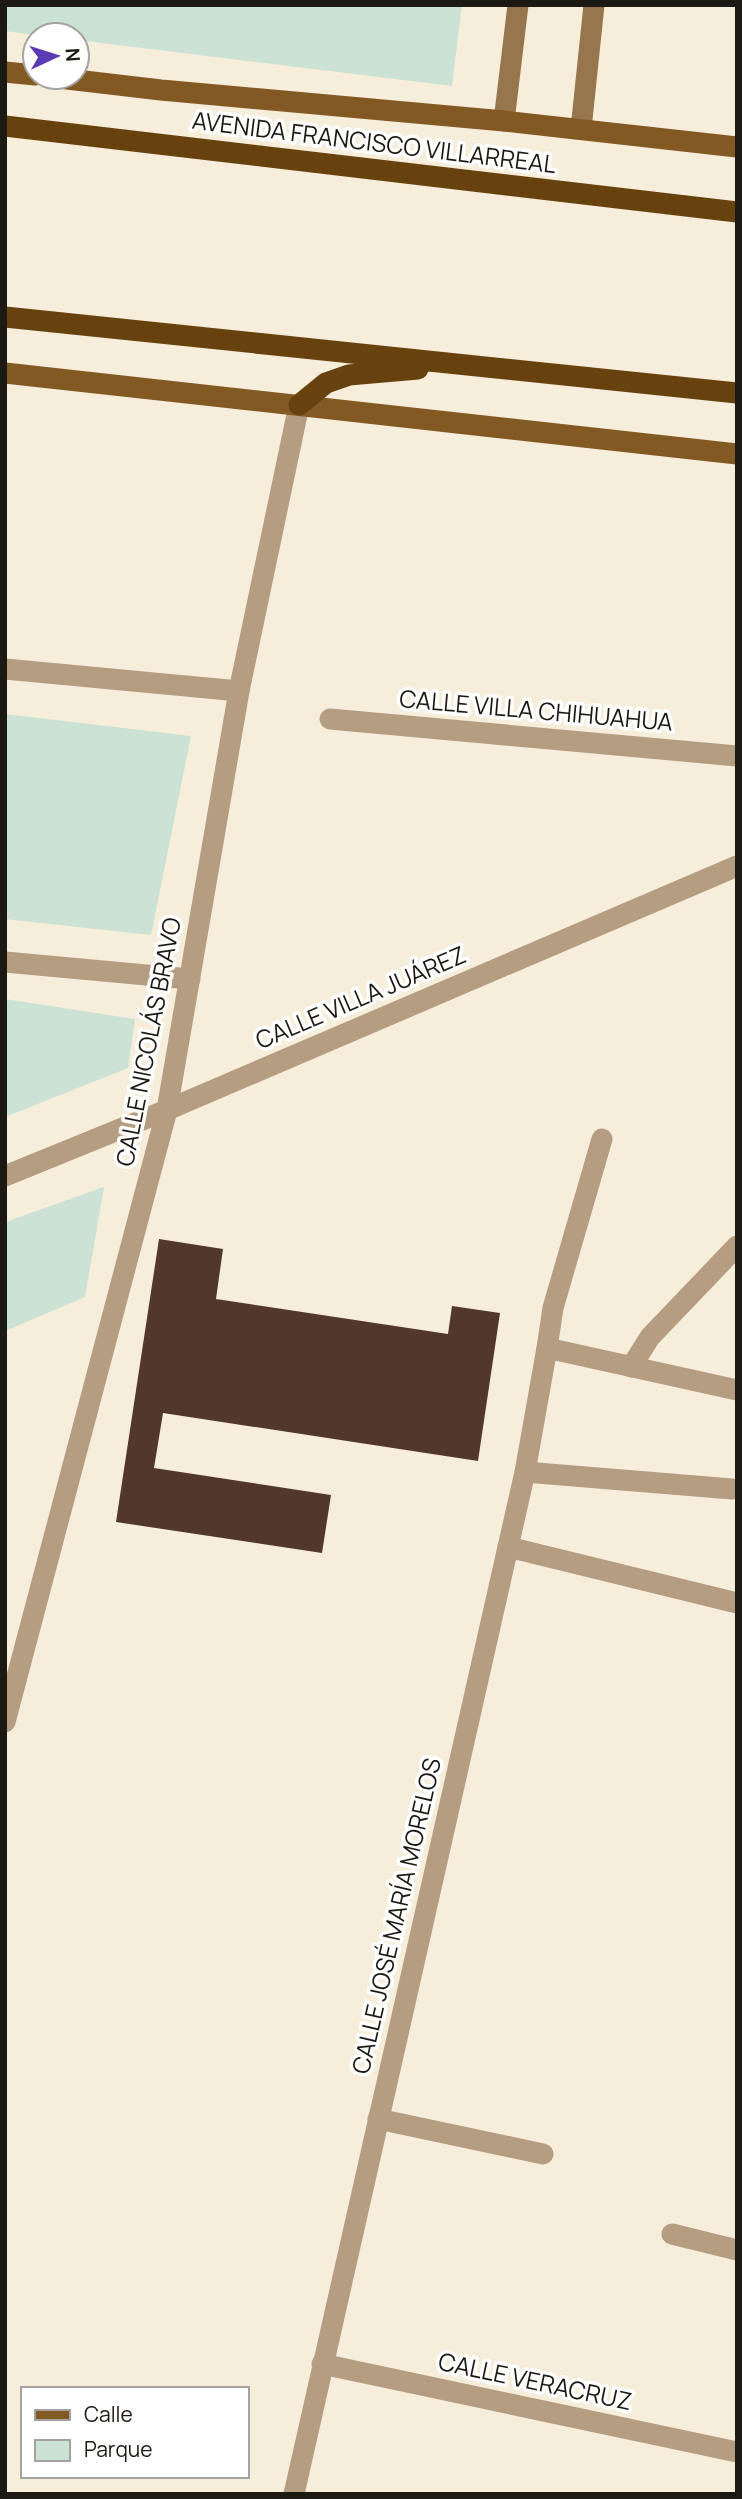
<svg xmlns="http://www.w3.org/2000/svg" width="742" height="2499" font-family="Manrope,sans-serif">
	<rect width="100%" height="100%" fill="#f7eddb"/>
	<g fill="#cbe2d5">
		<polygon points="5,5 462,5 452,86 77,40 77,35 35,35 5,31"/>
		<polygon points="5,714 191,736 151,935 5,919"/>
		<polygon points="5,999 135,1019 128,1068 5,1117"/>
		<polygon points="104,1187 85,1297 5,1331 5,1222"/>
	</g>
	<polygon fill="#52382b" points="159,1239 223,1249 216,1299 448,1334 452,1306 500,1313 478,1461 163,1413 154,1468 331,1495 322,1553 116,1522"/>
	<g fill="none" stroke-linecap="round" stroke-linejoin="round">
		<g stroke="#b59d82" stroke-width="21">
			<polyline points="547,1348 553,1308 602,1139"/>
			<polyline points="631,1367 650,1337 737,1246"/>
			<polyline points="525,1472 732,1489"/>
			<polyline points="508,1547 737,1603"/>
			<polyline points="378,2119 543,2154"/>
			<polyline points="672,2234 737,2250"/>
		</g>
		<g stroke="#b59d82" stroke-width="21">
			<polyline points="5,669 239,691"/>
			<polyline points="330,719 737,756"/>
			<polyline points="5,962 190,979"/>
			<polyline points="5,1176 167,1110 737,866"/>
			<polyline points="5,1722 167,1110 239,691 299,405"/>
			<polyline points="322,2364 737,2452"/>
			<polyline points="294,2494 525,1472 547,1348 737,1390"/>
		</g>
		<g stroke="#97754d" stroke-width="21">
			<polyline points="504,121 518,5"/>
			<polyline points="581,129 594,5"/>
		</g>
		<g stroke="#825823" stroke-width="21">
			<polyline points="5,72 35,75"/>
			<polyline points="50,77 161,90 504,121 737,147"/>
			<polyline points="5,373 737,454"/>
		</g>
		<g stroke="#68420e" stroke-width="21">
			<polyline points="5,126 737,212"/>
			<polyline points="5,317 737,393"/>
			<polyline points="299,405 326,383 349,375 418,369"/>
		</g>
	</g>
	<g text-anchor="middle" stroke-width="7" stroke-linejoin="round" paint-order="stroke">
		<g font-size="24" fill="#1c1913" stroke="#fff">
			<text transform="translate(374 143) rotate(7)" y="8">AVENIDA FRANCISCO VILLARREAL</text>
			<text transform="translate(536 711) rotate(5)" y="8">CALLE VILLA CHIHUAHUA</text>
			<text transform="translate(361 998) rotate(-23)" y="8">CALLE VILLA JUÁREZ</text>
			<text transform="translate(149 1042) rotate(-79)" y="8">CALLE NICOLÁS BRAVO</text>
			<text transform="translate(397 1916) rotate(-77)" y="8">CALLE JOSÉ MARÍA MORELOS</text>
			<text transform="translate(535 2382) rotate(12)" y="8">CALLE VERACRUZ</text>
		</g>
	</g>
	<rect width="742" height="2499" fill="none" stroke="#1c1913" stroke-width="14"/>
	<rect x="21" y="2387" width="228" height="91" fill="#ffffff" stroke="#a4a3a1" stroke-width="2"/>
	<rect x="35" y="2410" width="35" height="10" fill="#825823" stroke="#a4a3a1" stroke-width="2"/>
	<text x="84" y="2422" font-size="21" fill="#1c1913">Calle</text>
	<rect x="35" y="2440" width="35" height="21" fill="#cbe2d5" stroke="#a4a3a1" stroke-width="2"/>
	<text x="84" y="2457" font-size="21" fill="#1c1913">Parque</text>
	<g transform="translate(56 56) rotate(86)"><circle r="33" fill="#ffffff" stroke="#a4a3a1" stroke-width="2"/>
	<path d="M0-5L12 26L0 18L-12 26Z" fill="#5a3bb3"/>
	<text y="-10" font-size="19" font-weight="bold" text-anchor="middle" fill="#1c1913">N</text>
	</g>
</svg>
